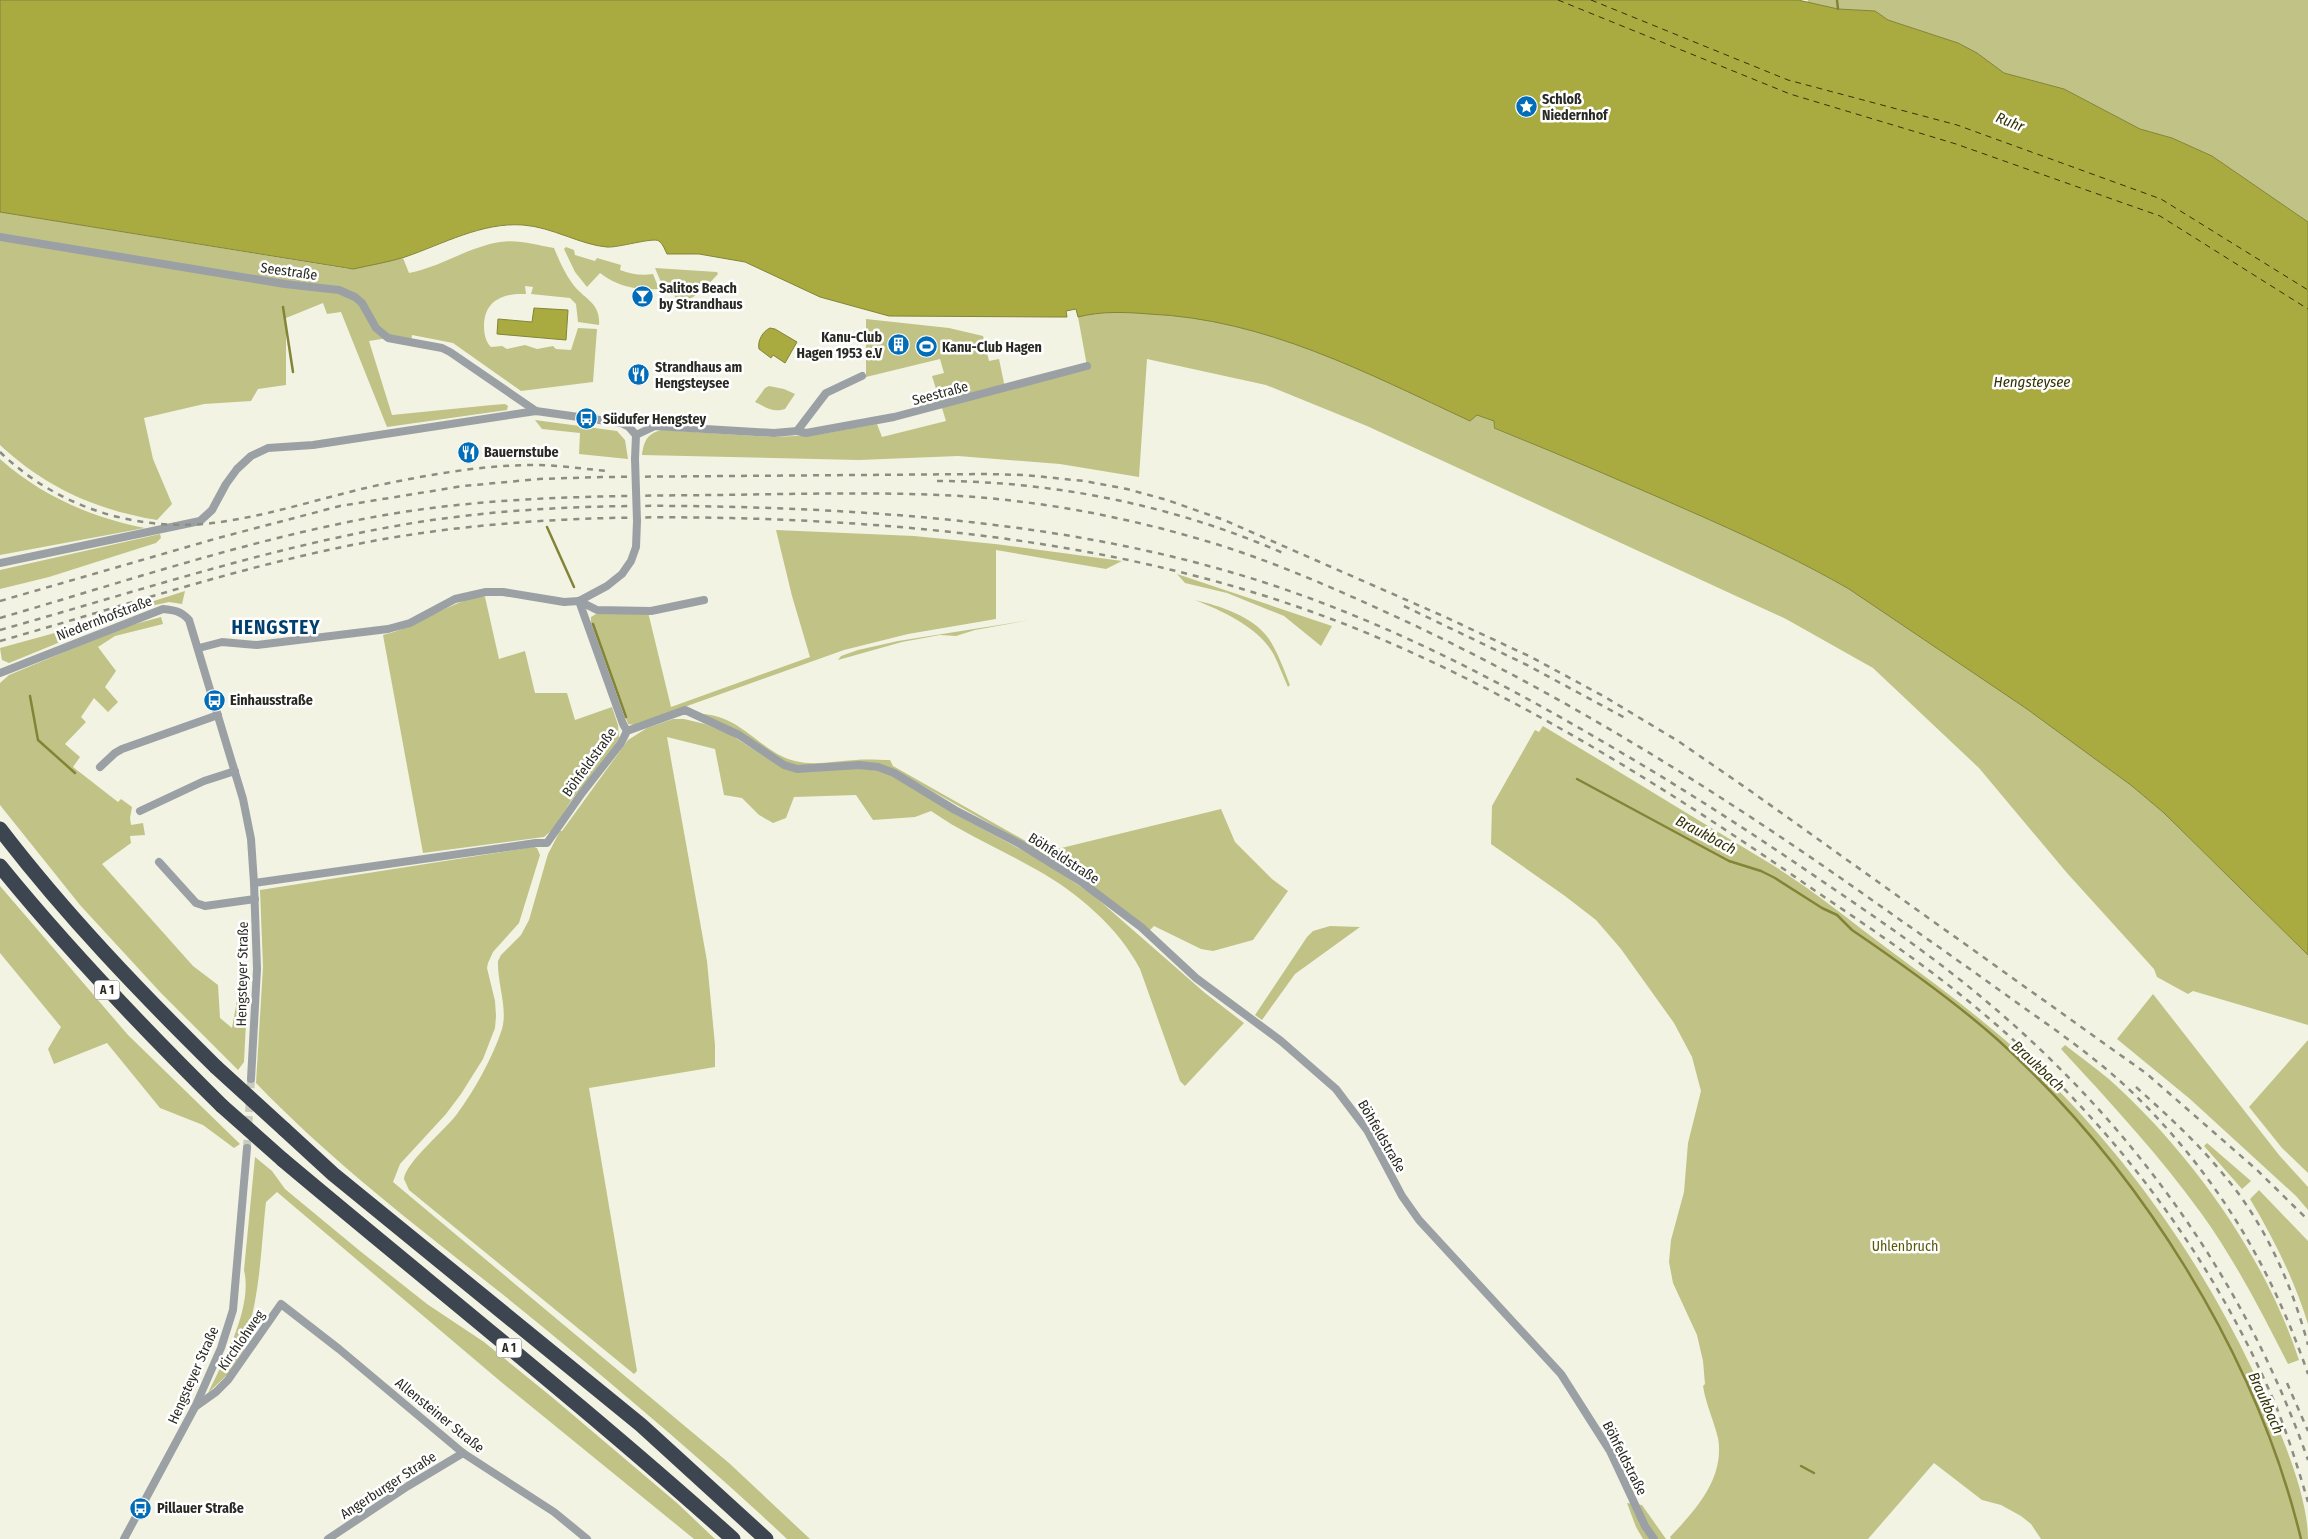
<svg xmlns="http://www.w3.org/2000/svg" width="2308" height="1539" font-family="'Fira Sans Condensed',sans-serif">
	<rect width="100%" height="100%" fill="#f2f3e3"/>
	<g fill="#c0c385">
		<polygon points="1808,0 2308,0 2308,222 2212,156 2172,138 2140,129 2064,89 2004,73 1977,53 1958,43 1888,20 1875,11 1838,9 1807,3"/>
		<path d="M0 212 349 269 403 258 409 273C441 267 468 247 500 242 518 239 536 245 554 248 559 260 564 272 572 283 583 299 601 302 599 325L578 322 576 304 570 298 531 294 533 287 525 286 526 294C503 293 485 300 484 325 484 333 485 341 491 347L502 346 507 349 525 345 537 349 553 346 556 349 571 350 578 328 597 329 593 382 521 391 453 343 412 335 411 343 388 338 369 341 392 415 492 405 505 404 508 406 507 410 387 427 341 312 327 314 323 303 286 318V385L258 389 251 401 204 404 144 418 153 459 172 504 157 520C96 510 45 487 0 445Z"/>
		<path d="M566 247 574 250 575 255 595 261 597 258 621 265 620 270C631 274 641 276 653 274L659 289C636 290 618 287 600 273L587 287 575 272 564 249Z"/>
		<polygon points="655,268 717,272 718,274 700,293 679,305 670,286 663,287"/>
		<path d="M1122 312C1151 314 1181 315 1209 319 1297 333 1389 384 1470 421L1477 415 1494 421 1493 428C1566 457 1638 488 1710 520 1757 541 1804 563 1849 589L2027 709 2132 786 2164 813 2308 955V1025L2193 991 2188 994 2157 977 2154 969 2067 873 1979 768 1873 668 1786 619 1367 426 1266 385 1147 359 1139 477 1060 464 958 456 859 460 642 455C644 441 647 434 661 430L773 437 816 435 877 424 882 437 946 421 932 376 944 373 940 359 866 377V319L949 328 983 336 989 361 999 359 1005 388 1087 366 1078 317 1089 314Z"/>
		<path d="M769 386 784 389 795 394 785 409C773 413 766 407 755 402L765 388Z"/>
		<polygon points="535,420 617,431 625,440 628,459 579,454 580,433 542,429"/>
		<path d="M0 459C42 496 90 517 145 528L0 555Z"/>
		<polygon points="776,530 914,536 995,544 1122,561 1106,569 996,550 996,619 908,634 844,650 634,725 628,724 591,624 591,617 596,614 648,612 671,707 810,657 792,596"/>
		<polygon points="160,534 161,538 156,543 49,577 0,589 0,570"/>
		<polygon points="1177,574 1332,626 1321,646 1284,616 1227,593 1185,583"/>
		<polygon points="185,591 182,604 169,602 146,607 9,663 2,660 0,648 51,634"/>
		<path d="M477 597H485L499 659 525 651 535 693H567L575 720 612 707 618 725 619 739 571 801 552 830 544 837 423 853 383 635C417 627 444 605 477 597Z"/>
		<path d="M1195 600C1220 606 1253 616 1269 639 1278 653 1284 670 1290 685L1288 687C1283 676 1279 665 1274 655 1259 627 1222 611 1195 600Z"/>
		<polygon points="161,617 163,624 115,636 98,647 116,671 105,687 118,702 108,712 94,698 81,717 86,722 65,744 80,757 73,767 118,802 121,799 132,807 130,818 131,825 143,823 145,835 130,836 131,843 102,864 193,966 218,985 220,1018 232,1028 239,990 245,989 245,963 249,963 244,1062 238,1070 161,993 80,905 0,805 0,683 9,675 124,627"/>
		<polygon points="1030,620 975,630 956,636 940,635 902,642 838,660 841,656 858,650 898,641"/>
		<path d="M700 714C741 714 762 754 795 761 815 766 835 761 856 760 867 759 879 760 890 760L893 766 1045 852 1221 809 1235 842 1272 879 1288 891 1253 940 1213 951 1201 949 1154 926 1149 931 1026 844 893 769 790 765Z"/>
		<path d="M673 719H684L705 724 731 735 779 766 860 768 878 771 892 776 957 815 1044 862 1093 895 1205 993 1244 1023 1185 1086 1180 1081 1140 969C1119 928 1077 892 1037 870 1002 850 964 834 931 811L915 817 873 820 856 795 794 797 786 818 773 823 759 815 742 798 724 795 715 749 667 737 707 961 715 1045V1067L589 1088 637 1371 634 1374 409 1190 404 1179C405 1163 446 1129 457 1114 474 1091 493 1057 502 1029 508 1008 497 983 498 961L501 955 521 935 529 920 548 854 560 831H562L628 740 647 728Z"/>
		<path d="M1543 726C1617 770 1691 816 1766 861 1809 887 1848 919 1888 949 1938 986 1988 1023 2033 1065 2123 1151 2199 1257 2252 1369 2273 1414 2308 1490 2308 1539H2041L2031 1524 2021 1516 2001 1505 1982 1500 1934 1463 1868 1539H1671L1670 1537C1696 1510 1725 1478 1718 1438 1714 1421 1706 1405 1703 1386L1705 1384 1703 1361 1697 1335 1673 1283 1669 1262 1671 1240 1684 1192 1688 1143 1701 1091 1692 1057 1674 1023 1621 949 1596 920 1565 896 1491 844 1492 806 1535 730 1539 732Z"/>
		<path d="M534 847 537 848 540 855 519 923 493 952 488 963 487 968 495 1001 496 1016 495 1028 483 1059 461 1094 446 1114 400 1164 393 1182 729 1463 810 1539H787C697 1454 602 1375 506 1297 420 1229 332 1162 256 1083L263 967 260 890Z"/>
		<polygon points="0,886 128,1035 240,1144 234,1148 203,1125 160,1108 107,1043 54,1064 48,1049 61,1027 0,953"/>
		<polygon points="1330,926 1360,927 1295,974 1262,1020 1255,1015 1307,937 1313,931"/>
		<polygon points="2153,994 2279,1155 2308,1187 2308,1210 2296,1196 2190,1099 2117,1039"/>
		<polygon points="2308,1040 2308,1173 2282,1148 2249,1107"/>
		<path d="M2065 1045C2080 1057 2096 1068 2110 1080 2191 1153 2265 1256 2299 1360L2288 1364C2262 1313 2235 1260 2201 1213 2159 1155 2110 1102 2061 1049Z"/>
		<polygon points="2207,1143 2251,1181 2242,1189 2204,1146"/>
		<path d="M255 1157 272 1171 285 1189 360 1251 427 1304 484 1342 553 1398 677 1503 715 1539H694L500 1381 277 1192 266 1202C261 1245 260 1309 241 1347L244 1350 227 1375 208 1393C224 1360 253 1307 244 1270Z"/>
		<path d="M2259 1190 2308 1241V1324C2294 1279 2274 1239 2250 1199Z"/>
		<polygon points="1627,1503 1642,1505 1666,1539 1643,1539 1636,1527"/>
	</g>
	<g fill="#a9ab40" stroke="#838438">
		<path d="M0 0H1798L1838 9 1875 11 1888 20 1958 43 1977 53 2004 73 2064 89 2140 129 2172 138 2212 156 2308 222V955L2164 813 2132 786 2027 709 1849 589C1804 563 1757 541 1710 520 1638 488 1566 457 1494 428V421L1477 415 1470 421C1367 373 1265 319 1149 314 1125 312 1101 311 1078 317L1076 309 1066 311 1067 317H1054L889 316 820 297 745 262 699 254H667C665 250 663 244 659 241 653 237 618 248 607 247 581 245 552 227 523 225 482 222 443 244 405 257 389 262 371 265 353 269L0 212Z"/>
		<polygon points="534,308 568,310 566,340 497,334 498,319 532,322"/>
		<path d="M770 328 775 329 797 342 785 363 773 355 771 358 759 349C757 341 763 331 770 328Z"/>
	</g>
	<g fill="none" stroke-linecap="round" stroke-linejoin="round">
		<g stroke="#838438" stroke-width="2.5">
			<polyline points="1837,0 1838,9"/>
			<polyline points="283,307 293,372"/>
			<polyline points="547,527 574,587"/>
			<polyline points="593,624 626,717"/>
			<polyline points="30,696 38,740 75,773"/>
			<path d="M1577 779 1729 861 1761 871 1775 878 1822 908 1837 915 1852 930C1902 964 1953 1000 1998 1040 2140 1169 2256 1353 2301 1539"/>
			<polyline points="1801,1466 1814,1473"/>
		</g>
		<g stroke="#333305" stroke-width="1" stroke-dasharray="6 5" stroke-linecap="butt">
			<polyline points="1558,0 1790,94 1956,144 2160,216 2308,309"/>
			<polyline points="1591,0 1788,80 1957,125 2161,199 2308,290"/>
		</g>
		<polyline stroke="#cacbbd" stroke-width="8" stroke-dasharray="8 4" stroke-linecap="butt" points="247,1148 251,1079"/>
		<g stroke="#9ba0a5" stroke-width="8">
			<polyline points="0,237 285,284 339,290 355,297 362,303 376,328 388,338 442,348 450,352 536,411"/>
			<polyline points="797,431 806,433 894,417 1087,366"/>
			<polyline points="636,435 655,426 774,433 797,431 826,393 862,376"/>
			<polyline points="0,563 200,521 212,510 226,484 237,469 251,456 268,448 313,445 536,411 621,423 629,427 636,435 635,459"/>
			<polyline points="579,601 623,724 627,731"/>
			<polyline points="579,601 597,610 651,611 704,600"/>
			<polyline points="199,648 222,642 257,645 388,629 410,623 455,599 486,592 503,592 564,602 579,601 607,586 622,574 631,561 636,547 637,521"/>
			<path d="M0 673 163 609C174 610 181 611 189 620L243 799 251 839 254 883 257 969 251 1079"/>
			<polyline points="100,767 115,753 122,749 218,715"/>
			<polyline points="140,811 204,781 235,771"/>
			<polyline points="159,862 196,903 205,906 255,899"/>
			<polyline points="254,883 536,843 547,843 582,793 621,743 627,731 685,710 739,735 784,765 797,769 859,765 878,767 894,773 955,810 1020,844 1080,881 1141,927 1196,978 1281,1041 1336,1089 1367,1130 1402,1196 1419,1220 1561,1374 1610,1451 1645,1526 1654,1539"/>
			<polyline points="195,1407 216,1392 228,1380 281,1304 339,1349 463,1453 554,1512 587,1539"/>
			<polyline points="124,1539 195,1407 221,1348 233,1310 247,1148"/>
			<polyline points="328,1539 408,1486 463,1453"/>
		</g>
		<g stroke="#3d4650" stroke-width="15">
			<path d="M0 829C65 914 140 992 216 1067"/>
			<path d="M0 866C69 951 144 1029 222 1106"/>
			<polyline points="284,1129 333,1174 641,1425 766,1539"/>
			<path d="M283 1160C433 1286 587 1408 733 1539"/>
		</g>
		<g stroke="#8c8c81" stroke-width="2.5" stroke-dasharray="6 6" stroke-linecap="butt">
			<path d="M0 452C60 510 145 535 227 521 278 513 328 496 379 485 429 475 481 465 533 465 558 465 583 469 608 471"/>
			<path d="M937 481C1054 481 1176 506 1283 553"/>
			<polyline points="0,601 218,538 340,506 463,486 539,479 601,477 986,474 1025,475 1084,481 1127,489 1167,500 1224,520 1443,616 1531,657 1605,697 1678,741 1752,792 2147,1074 2257,1170 2308,1220"/>
			<polyline points="1404,606 1527,665 1627,719"/>
			<path d="M0 618C127 581 254 538 385 515 495 496 605 496 716 495 791 494 867 492 942 495 1035 499 1128 517 1216 544 1280 564 1340 591 1401 619 1570 698 1727 797 1879 905 1926 938 1973 971 2020 1005 2060 1033 2100 1061 2135 1095 2217 1176 2271 1266 2308 1374"/>
			<path d="M0 630C139 591 276 545 419 522 535 504 653 504 770 508 936 514 1104 531 1263 582 1389 623 1504 683 1617 750 1687 791 1755 835 1822 881 1878 919 1934 957 1986 1001 2132 1123 2245 1280 2308 1460"/>
			<path d="M0 641C131 604 262 559 396 537 518 517 641 515 764 519 964 526 1164 552 1352 627 1512 691 1672 791 1814 890 1870 928 1927 966 1979 1010 2105 1115 2208 1248 2273 1399 2287 1432 2298 1468 2308 1502"/>
			<path d="M2136 1087C2167 1115 2197 1142 2223 1174 2264 1222 2292 1284 2308 1345"/>
			<polyline points="2287,1383 2308,1431"/>
		</g>
		<polyline stroke="#9ba0a5" stroke-width="8" points="635,459 637,521"/>
		<g stroke="#3d4650" stroke-width="15">
			<polyline points="216,1067 284,1129"/>
			<polyline points="222,1106 283,1160"/>
		</g>
	</g>
	<defs>
		<symbol id="sight-disc" viewBox="-11 -11 22 22"><circle r="9.5" fill="#016cb7" stroke="#fff"/><path d="M0-6L1.8-2.2L6-1.7L2.9 1.2L3.7 5.4L0 3.3L-3.7 5.4L-2.9 1.2L-6-1.7L-1.8-2.2Z" fill="#fff"/></symbol>
		<symbol id="bar-disc" viewBox="-11 -11 22 22"><circle r="9.5" fill="#016cb7" stroke="#fff"/><path d="M-6-5H6L.8 .8V4.5H3.5V6h-7V4.5H-.8V.8Z" fill="#fff"/></symbol>
		<symbol id="building-disc" viewBox="-11 -11 22 22"><circle r="9.5" fill="#016cb7" stroke="#fff"/><path d="M-4-6H4V6H1V3H-1V6H-4ZM-2.5-4.3h1.7v1.8h-1.7ZM.8-4.3h1.7v1.8H.8ZM-2.5-1h1.7V.8h-1.7ZM.8-1h1.7V.8H.8Z" fill="#fff"/></symbol>
		<symbol id="stadium-disc" viewBox="-11 -11 22 22"><circle r="9.5" fill="#016cb7" stroke="#fff"/><path d="M0-5a6.5 5 0 1 0 0 10a6.5 5 0 1 0 0-10ZM-3.5-1.8h7v3.6h-7Z" fill="#fff"/></symbol>
		<symbol id="restaurant-disc" viewBox="-11 -11 22 22"><circle r="9.5" fill="#016cb7" stroke="#fff"/><path d="M-5-6h1v4h1v-4h1v4h1v-4h1v5L-1.5 .5V6h-2V.5L-5-1ZM5-6V6H3V1.5H1.5Q1.5-4 5-6Z" fill="#fff"/></symbol>
		<symbol id="bus-disc" viewBox="-11 -11 22 22"><circle r="9.5" fill="#016cb7" stroke="#fff"/><path d="M-5-6H5V4H4V6H2V4H-2V6H-4V4H-5ZM-3.5-4V0h7V-4ZM-3.5 1.2v1.5H-2V1.2ZM2 1.2v1.5H3.5V1.2Z" fill="#fff"/></symbol>
	</defs>
	<g fill-rule="evenodd">
		<use href="#sight-disc" x="1514" y="94" width="25" height="25"/>
		<use href="#bar-disc" x="630" y="284" width="25" height="25"/>
		<use href="#building-disc" x="886" y="332" width="25" height="25"/>
		<use href="#stadium-disc" x="914" y="334" width="25" height="25"/>
		<use href="#restaurant-disc" x="626" y="362" width="25" height="25"/>
		<use href="#bus-disc" x="574" y="406" width="25" height="25"/>
		<use href="#restaurant-disc" x="456" y="440" width="25" height="25"/>
		<use href="#bus-disc" x="202" y="688" width="25" height="25"/>
		<use href="#bus-disc" x="128" y="1496" width="25" height="25"/>
	</g>
	<g text-anchor="middle" stroke-width="5" stroke-linejoin="round" paint-order="stroke">
		<g fill="#fff" stroke="#6a6a66" stroke-width="1">
			<rect x="94.5" y="980.5" width="25" height="19" rx="4"/>
			<rect x="496.5" y="1338.5" width="25" height="19" rx="4"/>
		</g>
		<g font-size="12" font-weight="bold" fill="#2a2a24">
			<text x="107" y="994">A 1</text>
			<text x="509" y="1352">A 1</text>
		</g>
		<g font-size="14" font-weight="bold" fill="#2a2a24" stroke="#fff" text-anchor="start">
			<text x="1542" y="104">Schloß<tspan x="1542" dy="16">Niedernhof</tspan></text>
			<text x="659" y="293">Salitos Beach<tspan x="659" dy="16">by Strandhaus</tspan></text>
			<text x="882" y="342" text-anchor="end">Kanu-Club<tspan x="882" dy="16">Hagen 1953 e.V</tspan></text>
			<text x="942" y="352">Kanu-Club Hagen</text>
			<text x="655" y="372">Strandhaus am<tspan x="655" dy="16">Hengsteysee</tspan></text>
			<text x="603" y="424">Südufer Hengstey</text>
			<text x="484" y="457">Bauernstube</text>
			<text x="230" y="705">Einhausstraße</text>
			<text x="157" y="1513">Pillauer Straße</text>
		</g>
		<g font-size="14" fill="#2a2a24" stroke="#fff">
			<text transform="translate(289 271) rotate(8)" y="5">Seestraße</text>
			<text transform="translate(940 393) rotate(-15)" y="5">Seestraße</text>
			<text transform="translate(104 618) rotate(-21)" y="5">Niedernhofstraße</text>
			<text transform="translate(589 762) rotate(-54)" y="5">Böhfeldstraße</text>
			<text transform="translate(1064 858) rotate(33)" y="5">Böhfeldstraße</text>
			<text transform="translate(242 974) rotate(-89)" y="5">Hengsteyer Straße</text>
			<text transform="translate(1382 1136) rotate(60)" y="5">Böhfeldstraße</text>
			<text transform="translate(241 1340) rotate(-55)" y="5">Kirchlohweg</text>
			<text transform="translate(193 1375) rotate(-66)" y="5">Hengsteyer Straße</text>
			<text transform="translate(440 1415) rotate(39)" y="5">Allensteiner Straße</text>
			<text transform="translate(1625 1458) rotate(63)" y="5">Böhfeldstraße</text>
			<text transform="translate(388 1485) rotate(-33)" y="5">Angerburger Straße</text>
		</g>
		<g font-size="14" fill="#5a5b09" stroke="#fff">
			<text x="1905" y="1251">Uhlenbruch</text>
		</g>
		<g font-size="15" font-style="italic" fill="#333305" stroke="#fff">
			<text transform="translate(2010 122) rotate(22)" y="5">Ruhr</text>
			<text x="2032" y="387">Hengsteysee</text>
			<text transform="translate(1706 835) rotate(28)" y="5">Braukbach</text>
			<text transform="translate(2038 1066) rotate(43)" y="5">Braukbach</text>
			<text transform="translate(2266 1403) rotate(66)" y="5">Braukbach</text>
		</g>
		<g font-size="19" font-weight="bold" letter-spacing="1" fill="#013f6f" stroke="#fff">
			<text x="276" y="634">HENGSTEY</text>
		</g>
	</g>
</svg>
